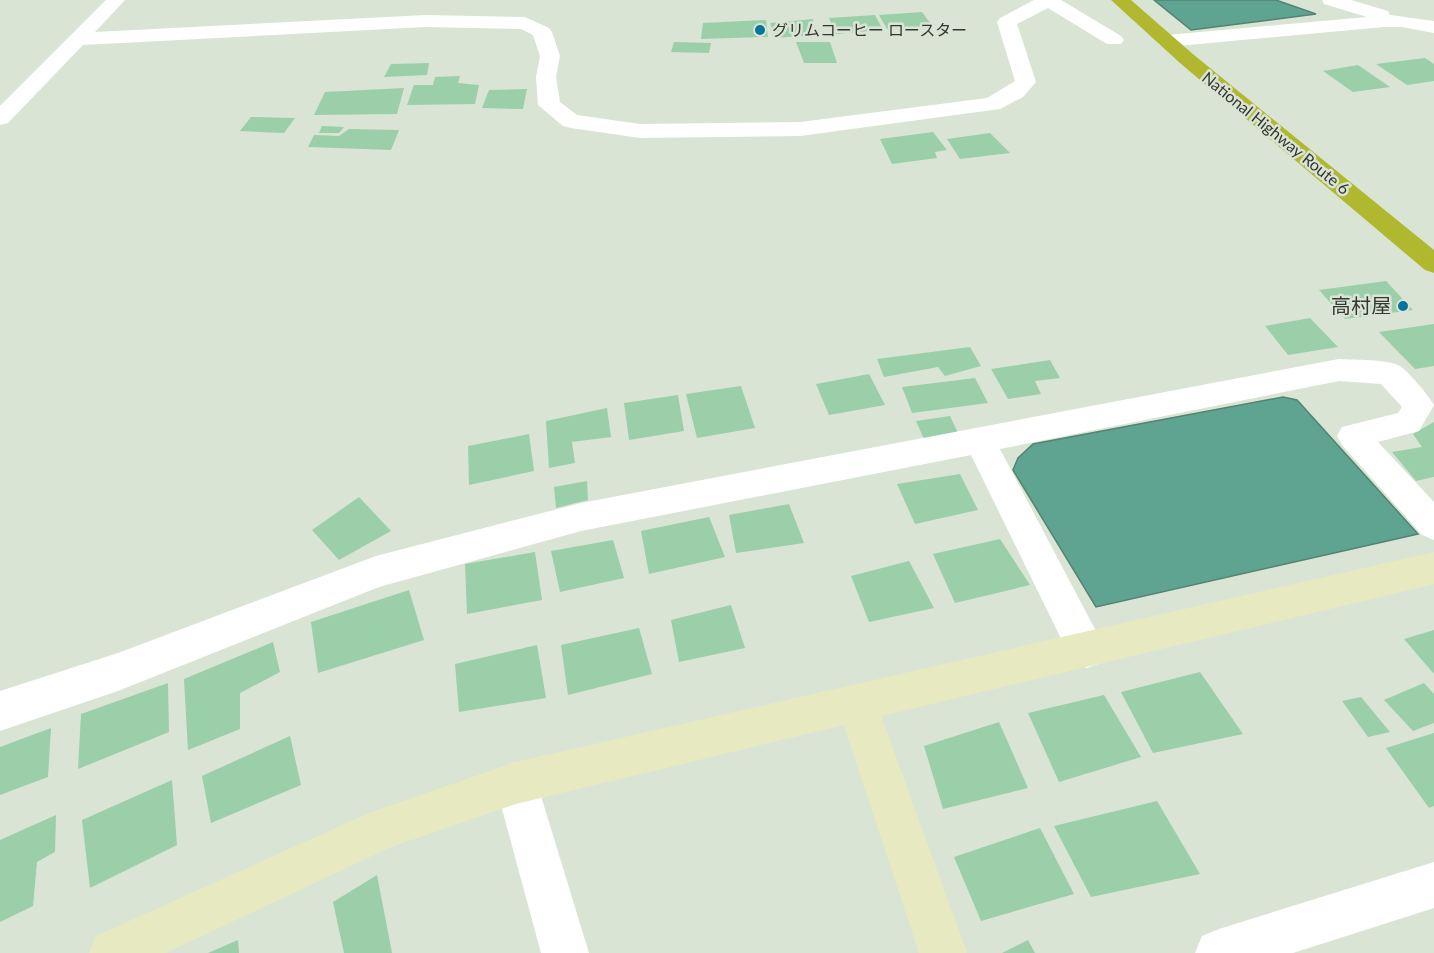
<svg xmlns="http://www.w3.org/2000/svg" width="1434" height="953" font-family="Lato,'Noto Sans JP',sans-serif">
	<rect width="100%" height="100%" fill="#dae4d4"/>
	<g fill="#5fa490" stroke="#528373" stroke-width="1.5">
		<polygon points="1154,0 1276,0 1316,14 1191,30"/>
		<polygon points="1283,397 1297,400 1418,534 1096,607 1013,470 1018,458 1033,444"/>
	</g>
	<g fill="#9acfa9">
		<polygon points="922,12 933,27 887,29 879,15"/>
		<polygon points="875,15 883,30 835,34 829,18"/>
		<polygon points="813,19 816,35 775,38 770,23"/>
		<polygon points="766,20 768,37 701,39 703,23"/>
		<polygon points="674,42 711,43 709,53 671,52"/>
		<polygon points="796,42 830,42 837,63 804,63"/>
		<polygon points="1425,58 1434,64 1434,81 1407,85 1376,64"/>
		<polygon points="429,63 427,75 384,77 391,64"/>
		<polygon points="1358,65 1390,87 1353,92 1323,71"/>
		<polygon points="460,76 458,83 479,85 475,104 407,105 414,85 433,85 435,77"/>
		<polygon points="404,88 397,114 314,115 325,92"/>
		<polygon points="527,89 523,109 482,108 489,90"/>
		<polygon points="251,117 295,118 284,133 240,131"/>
		<polygon points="322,126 344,127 339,133 319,133"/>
		<polygon points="349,129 399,130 391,150 308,147 314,135 339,136"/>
		<polygon points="933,132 947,150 935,152 937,158 892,164 880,139"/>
		<polygon points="990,133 1010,153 960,159 947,139"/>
		<polygon points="1386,281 1413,310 1345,319 1319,290"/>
		<polygon points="1310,318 1338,347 1288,355 1265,326"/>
		<polygon points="1434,324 1434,366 1415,369 1379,332"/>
		<polygon points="970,347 981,366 945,376 938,367 884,377 877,359"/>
		<polygon points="1050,360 1060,378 1035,381 1041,394 1008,399 991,369"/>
		<polygon points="869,374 885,405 829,415 816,384"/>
		<polygon points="975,378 988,403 912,413 902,387"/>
		<polygon points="741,386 755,428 697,438 686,394"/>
		<polygon points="678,395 684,431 629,440 624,403"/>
		<polygon points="607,408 611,437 572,442 575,463 549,468 546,421"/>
		<polygon points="950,416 958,433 924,439 916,421"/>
		<polygon points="1434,422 1434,477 1416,481 1392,452 1422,447 1413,434"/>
		<polygon points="529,434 534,471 469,485 468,446"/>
		<polygon points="960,474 978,510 915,524 897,484"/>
		<polygon points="587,481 588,500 556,508 554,487"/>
		<polygon points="359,497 391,531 339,560 312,530"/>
		<polygon points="789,504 804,543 736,553 729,515"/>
		<polygon points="709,517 725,557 649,574 641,531"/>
		<polygon points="1000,539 1030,585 955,603 933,554"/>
		<polygon points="613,540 624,578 560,592 551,551"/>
		<polygon points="535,552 542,600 467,614 465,564"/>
		<polygon points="909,561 934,608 869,622 851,576"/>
		<polygon points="409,590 424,640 318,673 311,622"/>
		<polygon points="731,605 745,648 679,662 671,620"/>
		<polygon points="639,628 652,674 568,695 561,645"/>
		<polygon points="1434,630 1434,674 1404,639"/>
		<polygon points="273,642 280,672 240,693 240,729 188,750 184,679"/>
		<polygon points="537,645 546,698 459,712 455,664"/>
		<polygon points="1200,672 1243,734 1153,753 1121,692"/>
		<polygon points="168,683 169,732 78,769 81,714"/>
		<polygon points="1424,683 1434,694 1434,723 1413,731 1384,700"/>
		<polygon points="1104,695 1141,757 1059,782 1028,713"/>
		<polygon points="1361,697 1390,732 1368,737 1342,701"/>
		<polygon points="999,722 1028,788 943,809 924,746"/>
		<polygon points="51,728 48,777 0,795 0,747"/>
		<polygon points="1434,733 1434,806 1429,808 1386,748"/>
		<polygon points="290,736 301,785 211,823 202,776"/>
		<polygon points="172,780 177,845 90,888 82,820"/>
		<polygon points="1157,801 1200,874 1091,897 1054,826"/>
		<polygon points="56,815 55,852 37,862 33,906 0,922 0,840"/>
		<polygon points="1040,828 1074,894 981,921 954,857"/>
		<polygon points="377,875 392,953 344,953 333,902"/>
		<polygon points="238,940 239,953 208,953"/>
		<polygon points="1028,940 1035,953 1002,953"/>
	</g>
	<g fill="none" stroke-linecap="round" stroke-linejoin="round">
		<g fill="#fff" fill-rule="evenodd">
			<polygon points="106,0 125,0 95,32 426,15 525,17 549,28 552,32 560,56 556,77 560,102 577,115 640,124 800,122 987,98 1015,81 997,22 1000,18 1034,0 1061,0 1121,36 1124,40 1121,44 1107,44 1048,8 1017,24 1036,82 1023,97 1000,109 800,136 640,138 571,128 563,126 538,105 536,77 540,56 533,35 521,29 426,27 83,45 8,123 0,125 0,106"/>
			<polygon points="1322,0 1351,0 1388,11 1390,15 1434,21 1434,33 1402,27 1384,27 1167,47 1160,45 1157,41 1160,37 1167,35 1367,17 1324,4"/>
			<path d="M1339 359C1354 360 1388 359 1400 366 1410 373 1428 395 1434 405L1419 431 1378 442 1434 502V540L1422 535 1342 445 1337 436 1342 427 1398 413 1402 407 1381 384 1339 381 1000 449 1106 650 1101 663 1087 668 1073 663 971 455 581 531 379 587 118 691 0 731V691L118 653 376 556 581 503Z"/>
			<polygon points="516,762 531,768 537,783 589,953 541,953 495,783 501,768"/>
			<polygon points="1434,862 1434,908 1293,953 1195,953 1202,936 1219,929"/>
		</g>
		<polygon fill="#e7eac1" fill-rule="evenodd" points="1434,552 1434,584 881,716 967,953 919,953 844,725 516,804 391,847 166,953 89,953 96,936 369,813 516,762"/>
		<polygon fill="#b0b830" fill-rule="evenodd" points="1111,0 1131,0 1194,55 1434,250 1434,273 1425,270 1180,63"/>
	</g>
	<g fill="#05749f" stroke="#dae4d4" stroke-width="2">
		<circle cx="760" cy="30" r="6"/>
		<circle cx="1403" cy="306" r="6"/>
	</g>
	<g text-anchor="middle" stroke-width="5" stroke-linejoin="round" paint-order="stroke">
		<g font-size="16" fill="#333730" stroke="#dae4d4" text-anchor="start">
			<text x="772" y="36">グリムコーヒー ロースター</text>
		</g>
		<g font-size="16" fill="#333730" stroke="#dae4d4">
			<text transform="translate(1276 133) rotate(39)" y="6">National Highway Route 6</text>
		</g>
		<g font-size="20" fill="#333730" stroke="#dae4d4" text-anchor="end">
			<text x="1391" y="313">高村屋</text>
		</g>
	</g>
</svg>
